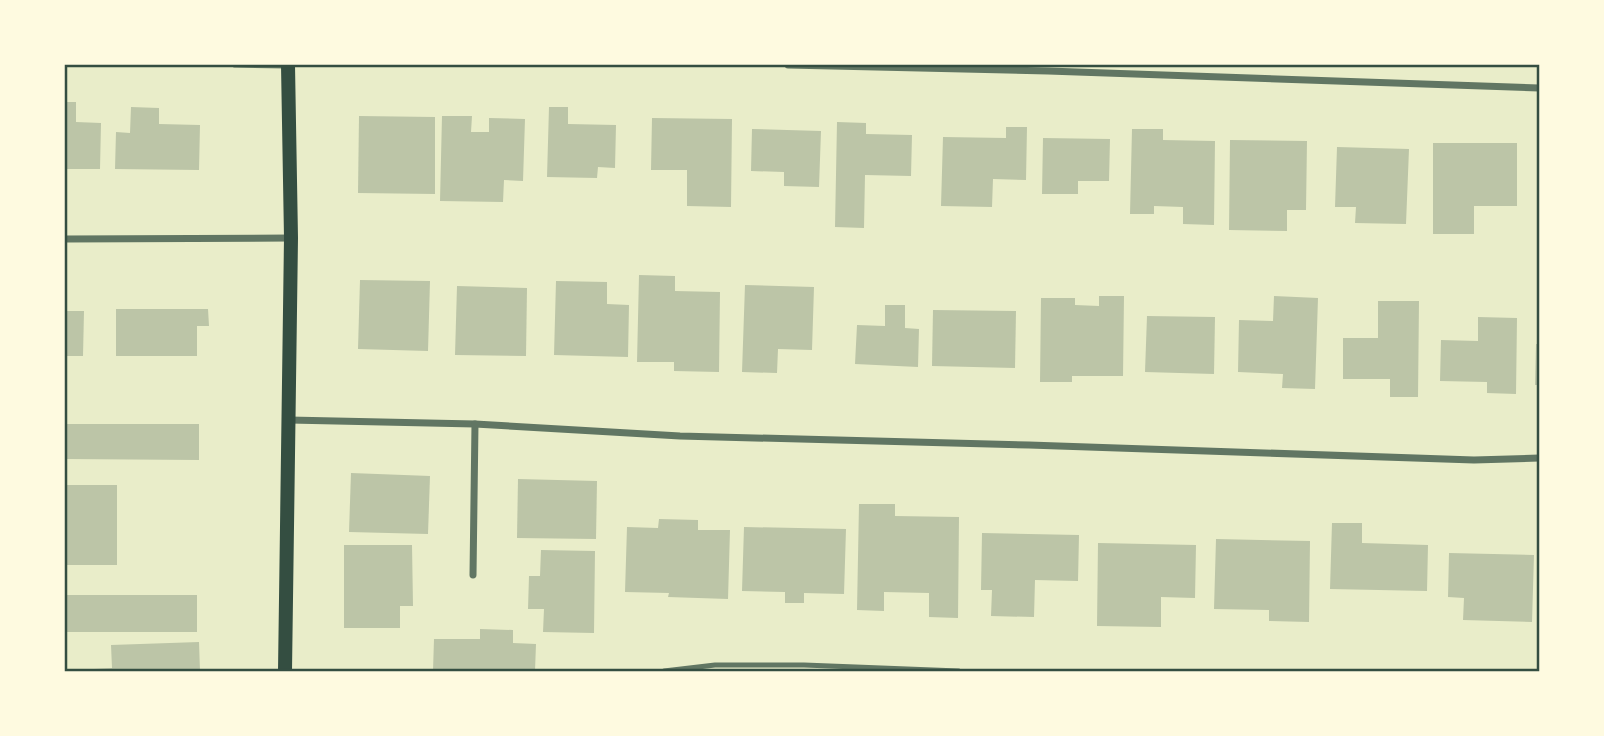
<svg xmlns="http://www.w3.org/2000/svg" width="1604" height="736" font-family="Ubuntu,sans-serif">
	<rect width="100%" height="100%" fill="#e9edc9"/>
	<g fill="#bcc5a7">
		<polygon points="65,102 76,102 76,122 101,123 100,169 65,169"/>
		<polygon points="131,107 159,108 159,124 200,125 199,170 115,169 116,132 130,133"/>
		<polygon points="549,107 568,107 568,124 616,125 615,168 598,167 597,178 547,177"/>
		<polygon points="359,116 435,117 435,194 358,193"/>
		<polygon points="442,116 472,116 471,132 489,132 489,118 525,119 523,181 504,180 503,202 440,201"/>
		<polygon points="652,118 732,119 731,207 687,206 687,170 651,170"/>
		<polygon points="837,122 866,123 866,134 912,135 911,176 865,175 864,228 835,227"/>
		<polygon points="1006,127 1027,127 1026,180 993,179 992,207 941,206 943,137 1006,138"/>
		<polygon points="752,129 821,131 819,187 784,186 784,172 751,171"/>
		<polygon points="1132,129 1163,129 1163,140 1215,141 1214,225 1183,224 1183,207 1154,206 1154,214 1130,214"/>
		<polygon points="1043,138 1110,139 1109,181 1078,181 1078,194 1042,194"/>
		<polygon points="1230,140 1307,141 1306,210 1287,210 1287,231 1229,230"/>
		<polygon points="1433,143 1517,143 1517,206 1474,206 1474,234 1433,234"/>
		<polygon points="1337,147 1409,149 1406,224 1355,223 1356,207 1335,207"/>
		<polygon points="639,275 675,276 675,291 720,292 719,372 674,371 674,362 637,362"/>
		<polygon points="360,280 430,281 428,351 358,349"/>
		<polygon points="556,281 607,282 607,304 629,305 628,357 554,355"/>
		<polygon points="745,285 814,287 812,350 778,349 777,373 742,372"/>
		<polygon points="457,286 527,288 526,356 455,355"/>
		<polygon points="1099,296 1124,296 1123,376 1072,376 1072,382 1040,382 1041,298 1075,298 1075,305 1099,306"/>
		<polygon points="1274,296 1318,298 1315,389 1282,388 1283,374 1238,372 1239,320 1273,321"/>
		<polygon points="1378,301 1419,301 1418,397 1390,397 1390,379 1343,379 1343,338 1378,338"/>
		<polygon points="885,305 905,305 905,328 919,329 918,367 855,364 857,325 885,326"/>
		<polygon points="116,309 208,309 209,326 197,326 197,356 116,356"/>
		<polygon points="933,310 1016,311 1015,368 932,366"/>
		<polygon points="65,311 84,311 83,356 65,356"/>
		<polygon points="1147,316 1215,317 1214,374 1145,372"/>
		<polygon points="1478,317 1517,318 1516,394 1487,393 1487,382 1440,381 1441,340 1478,341"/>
		<polygon points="1536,344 1539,344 1539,385 1535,385"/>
		<polygon points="65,424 199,424 199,460 65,459"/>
		<polygon points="351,473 430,476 428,534 349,532"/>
		<polygon points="518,479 597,481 596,539 517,538"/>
		<rect x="65" y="485" width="52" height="80"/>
		<polygon points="859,504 895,504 895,516 959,517 958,618 929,617 929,593 884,592 884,611 857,610"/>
		<polygon points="659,519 698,520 698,530 730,530 728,599 668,597 669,593 625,592 627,527 658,528"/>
		<polygon points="1332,523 1362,523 1362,543 1428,545 1427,591 1330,589"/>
		<polygon points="744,527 846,529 844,594 804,593 804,603 785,603 785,592 742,591"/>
		<polygon points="982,533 1079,535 1078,581 1035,580 1034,617 991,616 992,590 981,590"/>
		<polygon points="1216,539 1310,541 1309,622 1269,621 1269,610 1214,609"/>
		<polygon points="1098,543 1196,545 1195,598 1161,597 1161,627 1097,626"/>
		<polygon points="344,545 412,545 413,606 400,606 400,628 344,628"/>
		<polygon points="541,550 595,551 594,633 543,632 544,609 528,609 529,576 540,576"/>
		<polygon points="1449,553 1534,555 1532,622 1463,620 1464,598 1448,597"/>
		<rect x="65" y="595" width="132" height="37"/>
		<polygon points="480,629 513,630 513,643 536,644 535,671 433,671 434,639 480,639"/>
		<polygon points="199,642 200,671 94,671 94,669 112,668 111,645"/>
	</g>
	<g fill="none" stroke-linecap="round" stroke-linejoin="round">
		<g stroke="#617663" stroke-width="5">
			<polyline points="234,65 287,66"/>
			<polyline points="664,671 715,665 804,665 959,671"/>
		</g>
		<g stroke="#617663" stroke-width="7">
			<polyline points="788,65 1048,71 1539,88"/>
			<polyline points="65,239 291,238"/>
			<polyline points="289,420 475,424 680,436 1029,445 1474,460 1539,458"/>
			<polyline points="473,575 475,424"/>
		</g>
		<polyline stroke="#344e41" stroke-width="14" points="285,671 291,238 288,65"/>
	</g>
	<rect width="1604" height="736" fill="none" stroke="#fefae0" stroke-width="133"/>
	<rect x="66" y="66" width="1472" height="604" fill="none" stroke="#344e41" stroke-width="2.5"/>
</svg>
